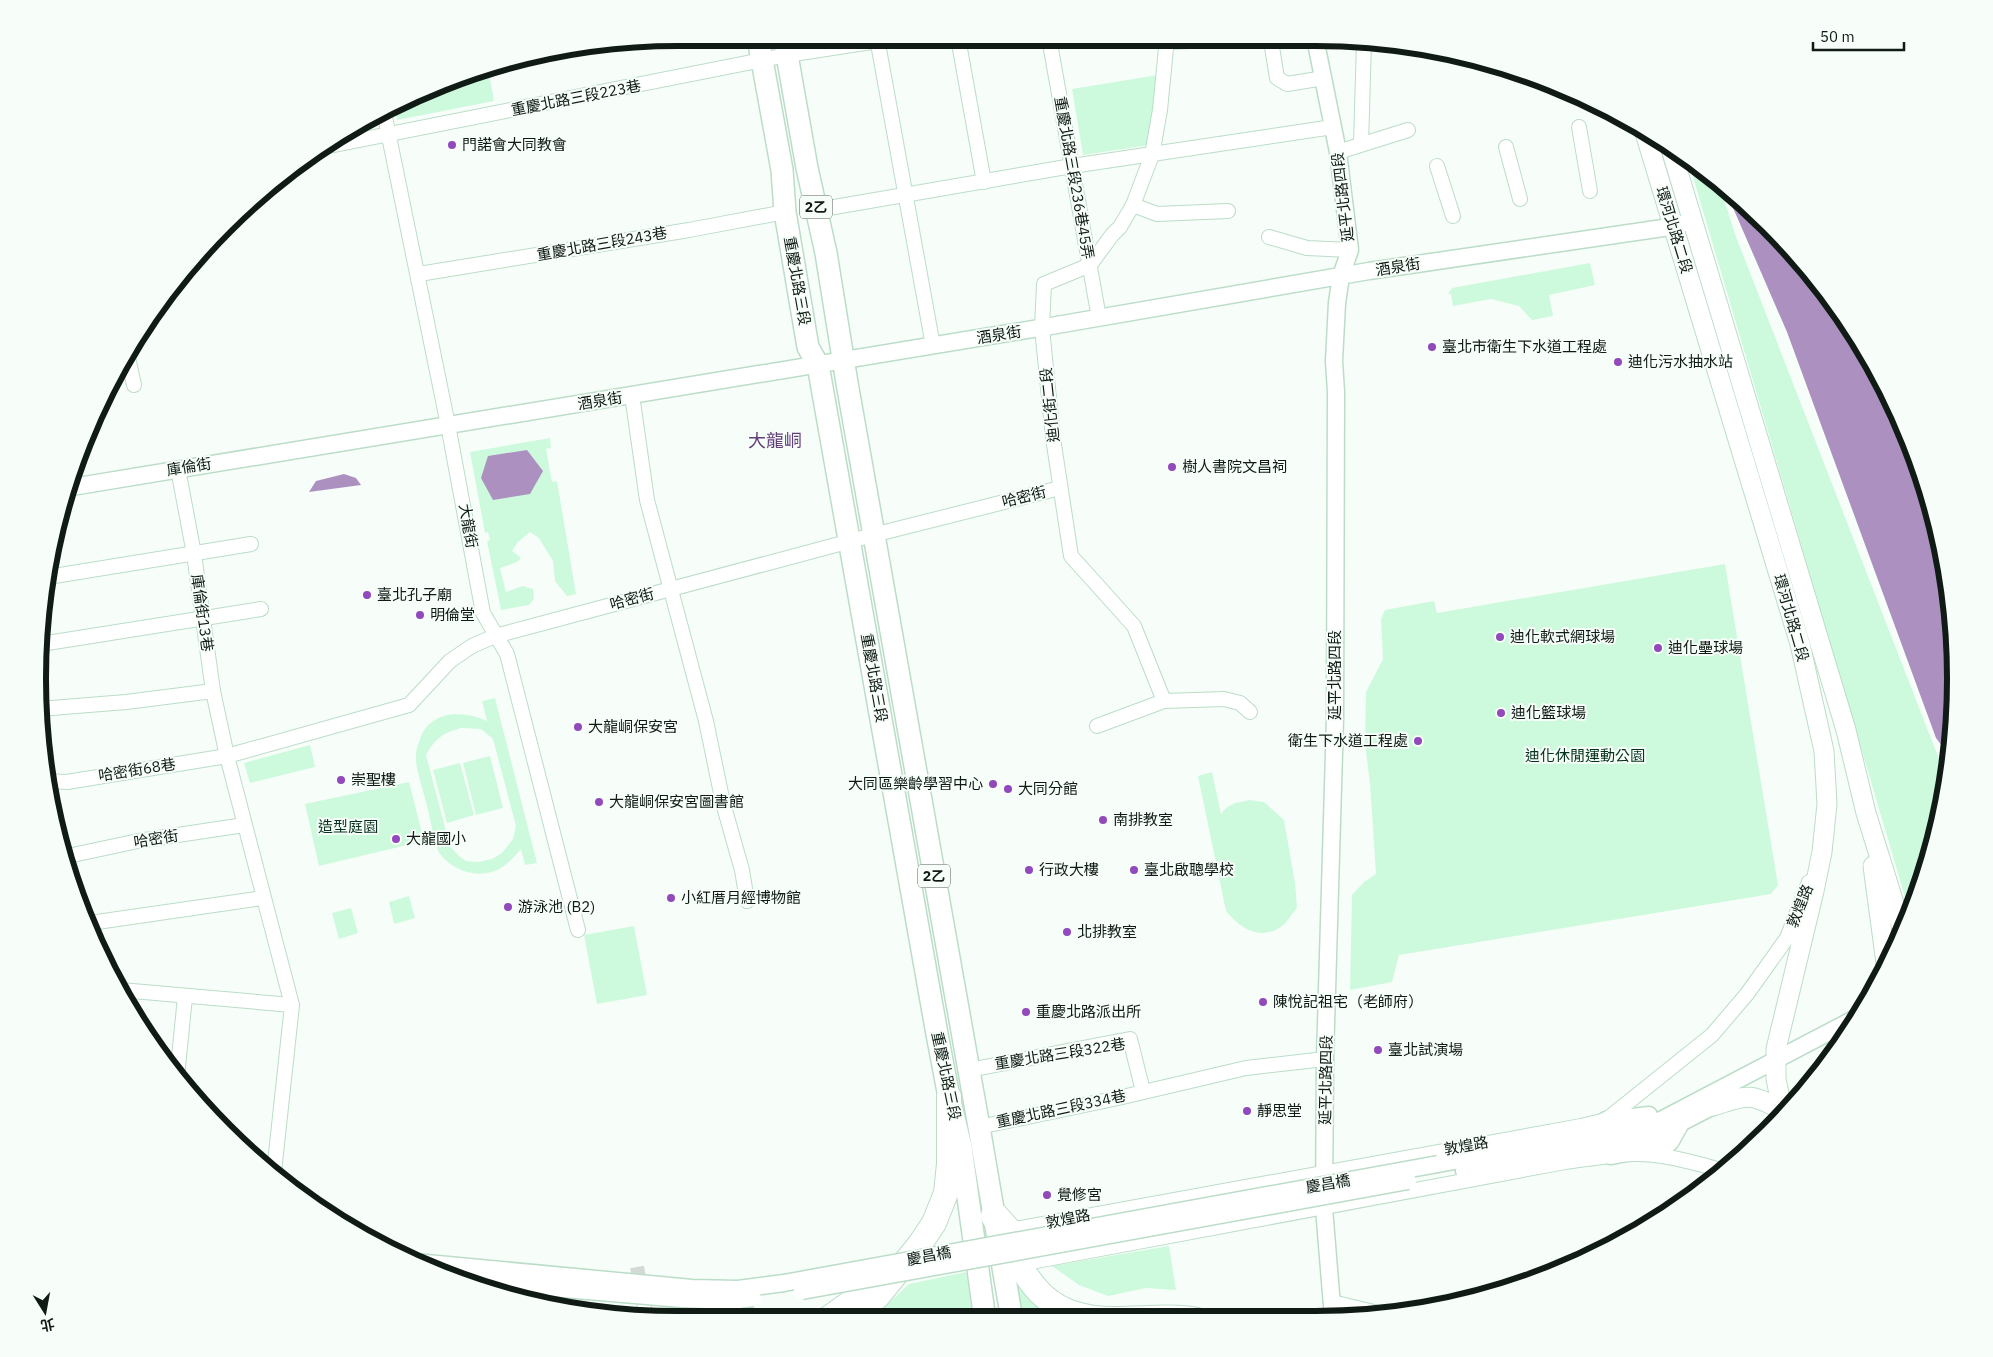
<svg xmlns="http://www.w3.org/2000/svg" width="1993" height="1357" font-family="'IBM Plex Sans','Noto Sans TC',sans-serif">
	<rect width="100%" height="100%" fill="#f7fdf9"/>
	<g fill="#cdfadd" fill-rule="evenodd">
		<polygon points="488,68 494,101 397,120 394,107 433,86"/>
		<polygon points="1158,75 1149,145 1083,155 1072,89"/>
		<polygon points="1688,160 1704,170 1719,183 1735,234 1946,777 1943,804 1910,914"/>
		<polygon points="1590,263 1595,285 1549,295 1553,316 1532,320 1519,306 1491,299 1453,306 1451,294 1448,294 1452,288"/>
		<polygon points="550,438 551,448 546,449 552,482 557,481 576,594 567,596 555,581 553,561 539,538 530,532 518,542 512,551 521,558 517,562 500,568 506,592 523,586 533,589 534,599 529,605 501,610 487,541 490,540 488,532 485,533 470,452"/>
		<polygon points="1725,564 1778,885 1771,894 1399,955 1392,982 1350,990 1352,895 1364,882 1376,874 1370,784 1365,743 1366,692 1383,659 1381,619 1385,610 1434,601 1437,613"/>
		<path d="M495 698 537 863 525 865 521 849C515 856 509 863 501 868 481 880 454 872 440 854 435 847 430 816 427 806 424 792 416 772 416 758 415 752 418 745 420 739 430 710 463 710 487 721L482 701ZM461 728 481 729 493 739 516 826 513 839 502 853 492 859 478 862 466 861 458 855 450 846 426 755C436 738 441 734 461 728Z"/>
		<polygon points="310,745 315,767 250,783 244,763"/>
		<polygon points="490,756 503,808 476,815 463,763"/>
		<polygon points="460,763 474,815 447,823 433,770"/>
		<path d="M1212 772 1221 814 1226 808 1235 803 1250 800 1264 802 1284 820 1295 883 1297 908C1292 913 1288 922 1282 926 1260 942 1240 928 1226 911L1198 776Z"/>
		<polygon points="409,782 424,841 319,866 305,804"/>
		<polygon points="409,896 415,918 394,924 389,902"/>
		<polygon points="351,908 358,933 339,939 332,913"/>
		<polygon points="634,926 647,995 597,1004 584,935"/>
		<polygon points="1169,1246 1176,1290 1146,1288 1108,1296 1079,1285 1052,1266"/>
		<polygon points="966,1272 973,1319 872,1319 909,1284"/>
		<polygon points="1012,1275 1061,1319 1023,1319"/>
	</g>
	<g fill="#ac91c0">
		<polygon points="1724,187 1768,225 1848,323 1907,433 1943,554 1955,679 1948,754 1936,738 1787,332"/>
		<polygon points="527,450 543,471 530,494 493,500 481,478 488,456"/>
		<polygon points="344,474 356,478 361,485 309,492 316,481"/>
	</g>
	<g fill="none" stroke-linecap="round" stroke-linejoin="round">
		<polyline stroke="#d4dbd7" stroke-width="14" stroke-dasharray="14 7" stroke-linecap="butt" points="637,1267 642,1292"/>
		<defs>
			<g id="minor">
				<polyline points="877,38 933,346"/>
				<polyline points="958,38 984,182"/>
				<polyline points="1049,38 1099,318"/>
				<polyline points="1167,38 1160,110 1152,155 1133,205 1120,227 1112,235 1090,265 1044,284 1042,328 1053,438 1071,556 1134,626 1164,701 1224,699 1240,703 1250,712"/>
				<polyline points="1265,38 1271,41 1277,78 1287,84 1324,78"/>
				<polyline points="1167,42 1259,38"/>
				<polyline points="384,112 448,425 483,613 507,654 578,930"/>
				<polyline points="1579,127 1590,191"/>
				<polyline points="1361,144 1364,42"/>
				<polyline points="1506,147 1520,199"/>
				<polyline points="319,148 787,55 897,38"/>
				<polyline points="1338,152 1408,130"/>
				<polyline points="1437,166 1453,216"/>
				<polyline points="1133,205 1157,214 1228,211"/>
				<polyline points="817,210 1072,166 1333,127"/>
				<polyline points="1269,237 1307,248 1350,250"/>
				<polyline points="419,274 689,230 785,212"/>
				<polyline points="127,353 134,385"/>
				<polyline points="632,395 647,500 706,721 723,803 742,870 747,901"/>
				<polyline points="178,469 194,554 213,691 227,756 292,1005 274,1172"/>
				<polyline points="48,577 251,544"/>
				<polyline points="42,620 49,578"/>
				<polyline points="41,644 261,609"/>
				<polyline points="39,709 126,702 213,691"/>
				<polyline points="1097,726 1164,701"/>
				<polyline points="47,781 67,782 227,756 409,705 450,661 472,646 495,636 873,535 1060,488"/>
				<polyline points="68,856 138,841 244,825"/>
				<polyline points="90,923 263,898"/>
				<polyline points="121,990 292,1005"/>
				<polyline points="969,1070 1130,1039 1143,1091"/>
				<polyline points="177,1077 185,997"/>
				<polyline points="979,1127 1118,1098 1246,1068 1325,1059"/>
				<polyline points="999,1211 1015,1229 1581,1126 1606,1120 1712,1035 1747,994 1787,938 1809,882"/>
				<path d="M1031 1262 1565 1162C1588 1159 1611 1155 1634 1154 1661 1153 1695 1163 1721 1170"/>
				<polyline points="1332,1302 1378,1313"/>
				<polyline points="644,1308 646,1316"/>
			</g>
			<g id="tertiary">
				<polyline points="1315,38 1338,152 1350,250 1341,276 1337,303 1334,361 1336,392 1335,718 1325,1059 1324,1208 1333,1318"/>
				<polyline points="72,487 1051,326 1369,271 1663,228 1685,223"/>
				<polyline points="1606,1120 1649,1115"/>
				<polyline points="1611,1156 1667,1145 1671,1141 1681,1123"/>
				<polyline points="1438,1164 1622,1130 1661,1120 1856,1018"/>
				<polyline points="1464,1171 1649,1137 1665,1131 1725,1100"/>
			</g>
			<g id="secondary">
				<polyline points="1645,133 1800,644 1824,751 1827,804 1822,852 1814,891 1776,1049 1776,1079 1783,1113"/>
				<polyline points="1671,149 1846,730 1866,813 1903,932"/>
				<polyline points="1873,866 1886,963"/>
				<path d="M1713 1106C1748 1095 1748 1092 1782 1110"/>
			</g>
			<g id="primary">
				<polyline points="758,38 782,170 785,212 808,347 818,365 937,1034 949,1097 961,1147 985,1320"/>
				<polyline points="784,38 807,168 826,253 847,383 979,1127 1012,1320"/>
			</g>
			<g id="motorway">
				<path d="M993 1216C1026 1275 1038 1320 1116 1319 1144 1319 1170 1315 1197 1320"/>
				<polyline points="826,1320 861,1295"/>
				<polyline points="850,1320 878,1296 920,1244 934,1223 946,1193 949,1164 949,1097"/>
			</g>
		</defs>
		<use href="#minor" stroke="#bbddc7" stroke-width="16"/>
		<use href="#tertiary" stroke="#bbddc7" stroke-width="19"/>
		<use href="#secondary" stroke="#bbddc7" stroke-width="21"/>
		<use href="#primary" stroke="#bbddc7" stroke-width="24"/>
		<use href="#motorway" stroke="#bbddc7" stroke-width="26"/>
		<use href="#minor" stroke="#fff" stroke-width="14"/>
		<use href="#tertiary" stroke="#fff" stroke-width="16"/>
		<use href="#secondary" stroke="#fff" stroke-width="19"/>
		<use href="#primary" stroke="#fff" stroke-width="21"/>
		<use href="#motorway" stroke="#fff" stroke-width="24"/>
		<defs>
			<g id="tertiary-bridge">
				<polyline points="416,1262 692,1288 738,1289 784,1283 1438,1164"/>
				<polyline points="469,1281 682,1299 731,1301 753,1298"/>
				<polyline points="802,1291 1408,1181"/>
			</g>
		</defs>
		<use href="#tertiary-bridge" stroke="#bbddc7" stroke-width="19" stroke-linecap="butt"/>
		<use href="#tertiary-bridge" stroke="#fff" stroke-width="16"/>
	</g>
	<g fill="#9149bb" stroke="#f7fdf9" stroke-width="2">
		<circle cx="452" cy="145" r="5"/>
		<circle cx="1432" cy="347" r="5"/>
		<circle cx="1618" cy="362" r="5"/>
		<circle cx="1172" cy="467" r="5"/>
		<circle cx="367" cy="595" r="5"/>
		<circle cx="420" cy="615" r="5"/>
		<circle cx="1500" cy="637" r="5"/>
		<circle cx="1658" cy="648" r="5"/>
		<circle cx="1501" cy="713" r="5"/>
		<circle cx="578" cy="727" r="5"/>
		<circle cx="1418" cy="741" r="5"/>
		<circle cx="341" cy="780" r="5"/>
		<circle cx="993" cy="784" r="5"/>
		<circle cx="1008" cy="789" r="5"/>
		<circle cx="599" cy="802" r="5"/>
		<circle cx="1103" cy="820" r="5"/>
		<circle cx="396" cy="839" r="5"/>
		<circle cx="1029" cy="870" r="5"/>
		<circle cx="1134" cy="870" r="5"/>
		<circle cx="671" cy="898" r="5"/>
		<circle cx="508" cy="907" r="5"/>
		<circle cx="1067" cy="932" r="5"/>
		<circle cx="1263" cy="1002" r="5"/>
		<circle cx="1026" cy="1012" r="5"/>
		<circle cx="1378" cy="1050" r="5"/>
		<circle cx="1247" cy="1111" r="5"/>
		<circle cx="1047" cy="1195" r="5"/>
	</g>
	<g text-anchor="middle" stroke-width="4" stroke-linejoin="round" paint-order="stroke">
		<g fill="#f7fdf9" stroke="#555f59" stroke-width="1">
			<rect x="800" y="195.5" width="32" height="23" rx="4"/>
			<rect x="918" y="864.5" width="32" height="23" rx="4"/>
		</g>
		<g font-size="14" font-weight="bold" fill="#0f1b14">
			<text x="816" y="212">2乙</text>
			<text x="934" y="881">2乙</text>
		</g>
		<g font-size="15" fill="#0f1b14" stroke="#f7fdf9">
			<text transform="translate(576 98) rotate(-11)" y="5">重慶北路三段223巷</text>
			<text transform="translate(1074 178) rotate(80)" y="5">重慶北路三段236巷45弄</text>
			<text transform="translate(1343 197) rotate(-97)" y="5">延平北路四段</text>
			<text transform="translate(1674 230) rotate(73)" y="5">環河北路二段</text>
			<text transform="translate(602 244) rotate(-10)" y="5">重慶北路三段243巷</text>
			<text transform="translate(1398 267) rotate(-9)" y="5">酒泉街</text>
			<text transform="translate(797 281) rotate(80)" y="5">重慶北路三段</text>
			<text transform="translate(999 335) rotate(-9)" y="5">酒泉街</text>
			<text transform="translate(600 401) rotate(-9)" y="5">酒泉街</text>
			<text transform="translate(1050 405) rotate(-96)" y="5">迪化街二段</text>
			<text transform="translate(189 467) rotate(-9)" y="5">庫倫街</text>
			<text transform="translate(1024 497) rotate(-14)" y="5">哈密街</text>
			<text transform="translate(468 526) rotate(80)" y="5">大龍街</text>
			<text transform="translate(632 599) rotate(-15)" y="5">哈密街</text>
			<text transform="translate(202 613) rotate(82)" y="5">庫倫街13巷</text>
			<text transform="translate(1791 618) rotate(74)" y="5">環河北路二段</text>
			<text transform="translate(1335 675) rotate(-90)" y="5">延平北路四段</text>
			<text transform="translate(874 678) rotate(80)" y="5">重慶北路三段</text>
			<text transform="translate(137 770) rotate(-9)" y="5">哈密街68巷</text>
			<text transform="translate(156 839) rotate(-9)" y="5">哈密街</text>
			<text transform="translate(1800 906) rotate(-68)" y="5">敦煌路</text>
			<text transform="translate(1060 1054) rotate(-9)" y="5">重慶北路三段322巷</text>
			<text transform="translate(946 1076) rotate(78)" y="5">重慶北路三段</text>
			<text transform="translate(1326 1080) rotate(-89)" y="5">延平北路四段</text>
			<text transform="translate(1061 1109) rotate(-12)" y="5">重慶北路三段334巷</text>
			<text transform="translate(1466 1146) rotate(-10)" y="5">敦煌路</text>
			<text transform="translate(1328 1184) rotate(-10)" y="5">慶昌橋</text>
			<text transform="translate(1068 1219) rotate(-11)" y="5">敦煌路</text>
			<text transform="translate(929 1256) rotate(-11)" y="5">慶昌橋</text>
		</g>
		<g font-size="15" fill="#0f1b14" stroke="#f7fdf9" text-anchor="start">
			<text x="462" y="150">門諾會大同教會</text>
			<text x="1442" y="352">臺北市衛生下水道工程處</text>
			<text x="1628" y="367">迪化污水抽水站</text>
			<text x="1182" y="472">樹人書院文昌祠</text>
			<text x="377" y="600">臺北孔子廟</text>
			<text x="430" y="620">明倫堂</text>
			<text x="1510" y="642">迪化軟式網球場</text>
			<text x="1668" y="653">迪化壘球場</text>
			<text x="1511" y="718">迪化籃球場</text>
			<text x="588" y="732">大龍峒保安宮</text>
			<text x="1408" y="746" text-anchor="end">衛生下水道工程處</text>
			<text x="351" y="785">崇聖樓</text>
			<text x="983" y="789" text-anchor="end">大同區樂齡學習中心</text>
			<text x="1018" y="794">大同分館</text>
			<text x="609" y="807">大龍峒保安宮圖書館</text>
			<text x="1113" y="825">南排教室</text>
			<text x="406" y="844">大龍國小</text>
			<text x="1039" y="875">行政大樓</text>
			<text x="1144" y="875">臺北啟聰學校</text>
			<text x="681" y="903">小紅厝月經博物館</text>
			<text x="518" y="912">游泳池 (B2)</text>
			<text x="1077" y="937">北排教室</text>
			<text x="1273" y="1007">陳悅記祖宅（老師府）</text>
			<text x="1036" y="1017">重慶北路派出所</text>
			<text x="1388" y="1055">臺北試演場</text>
			<text x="1257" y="1116">靜思堂</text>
			<text x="1057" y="1200">覺修宮</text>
		</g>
		<g font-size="15" fill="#05321c" stroke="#f7fdf9">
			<text x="1585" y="761">迪化休閒運動公園</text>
			<text x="348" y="832">造型庭園</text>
		</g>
		<g font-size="18" fill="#63407a" stroke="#f7fdf9">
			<text x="775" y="447">大龍峒</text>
		</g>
	</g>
	<path d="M0 0H1993V1357H0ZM678 46H1315A632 632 0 0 1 1947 678V679A632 632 0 0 1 1315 1311H678A632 632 0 0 1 46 679V678A632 632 0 0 1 678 46Z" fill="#f7fdf9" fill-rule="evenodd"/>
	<path fill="none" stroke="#0f1b14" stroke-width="6" d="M678 46H1315A632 632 0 0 1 1947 678V679A632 632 0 0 1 1315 1311H678A632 632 0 0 1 46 679V678A632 632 0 0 1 678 46Z"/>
	<g transform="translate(45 1312) rotate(169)" stroke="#f7fdf9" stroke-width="4" paint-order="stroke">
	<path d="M0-4L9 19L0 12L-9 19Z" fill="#0f1b14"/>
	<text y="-8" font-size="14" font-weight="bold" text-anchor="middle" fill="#0f1b14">北</text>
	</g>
	<path d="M1813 42v8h91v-8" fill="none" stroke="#0f1b14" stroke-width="2.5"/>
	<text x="1820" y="42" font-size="15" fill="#0f1b14" stroke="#f7fdf9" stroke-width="4" paint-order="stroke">50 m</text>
</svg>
